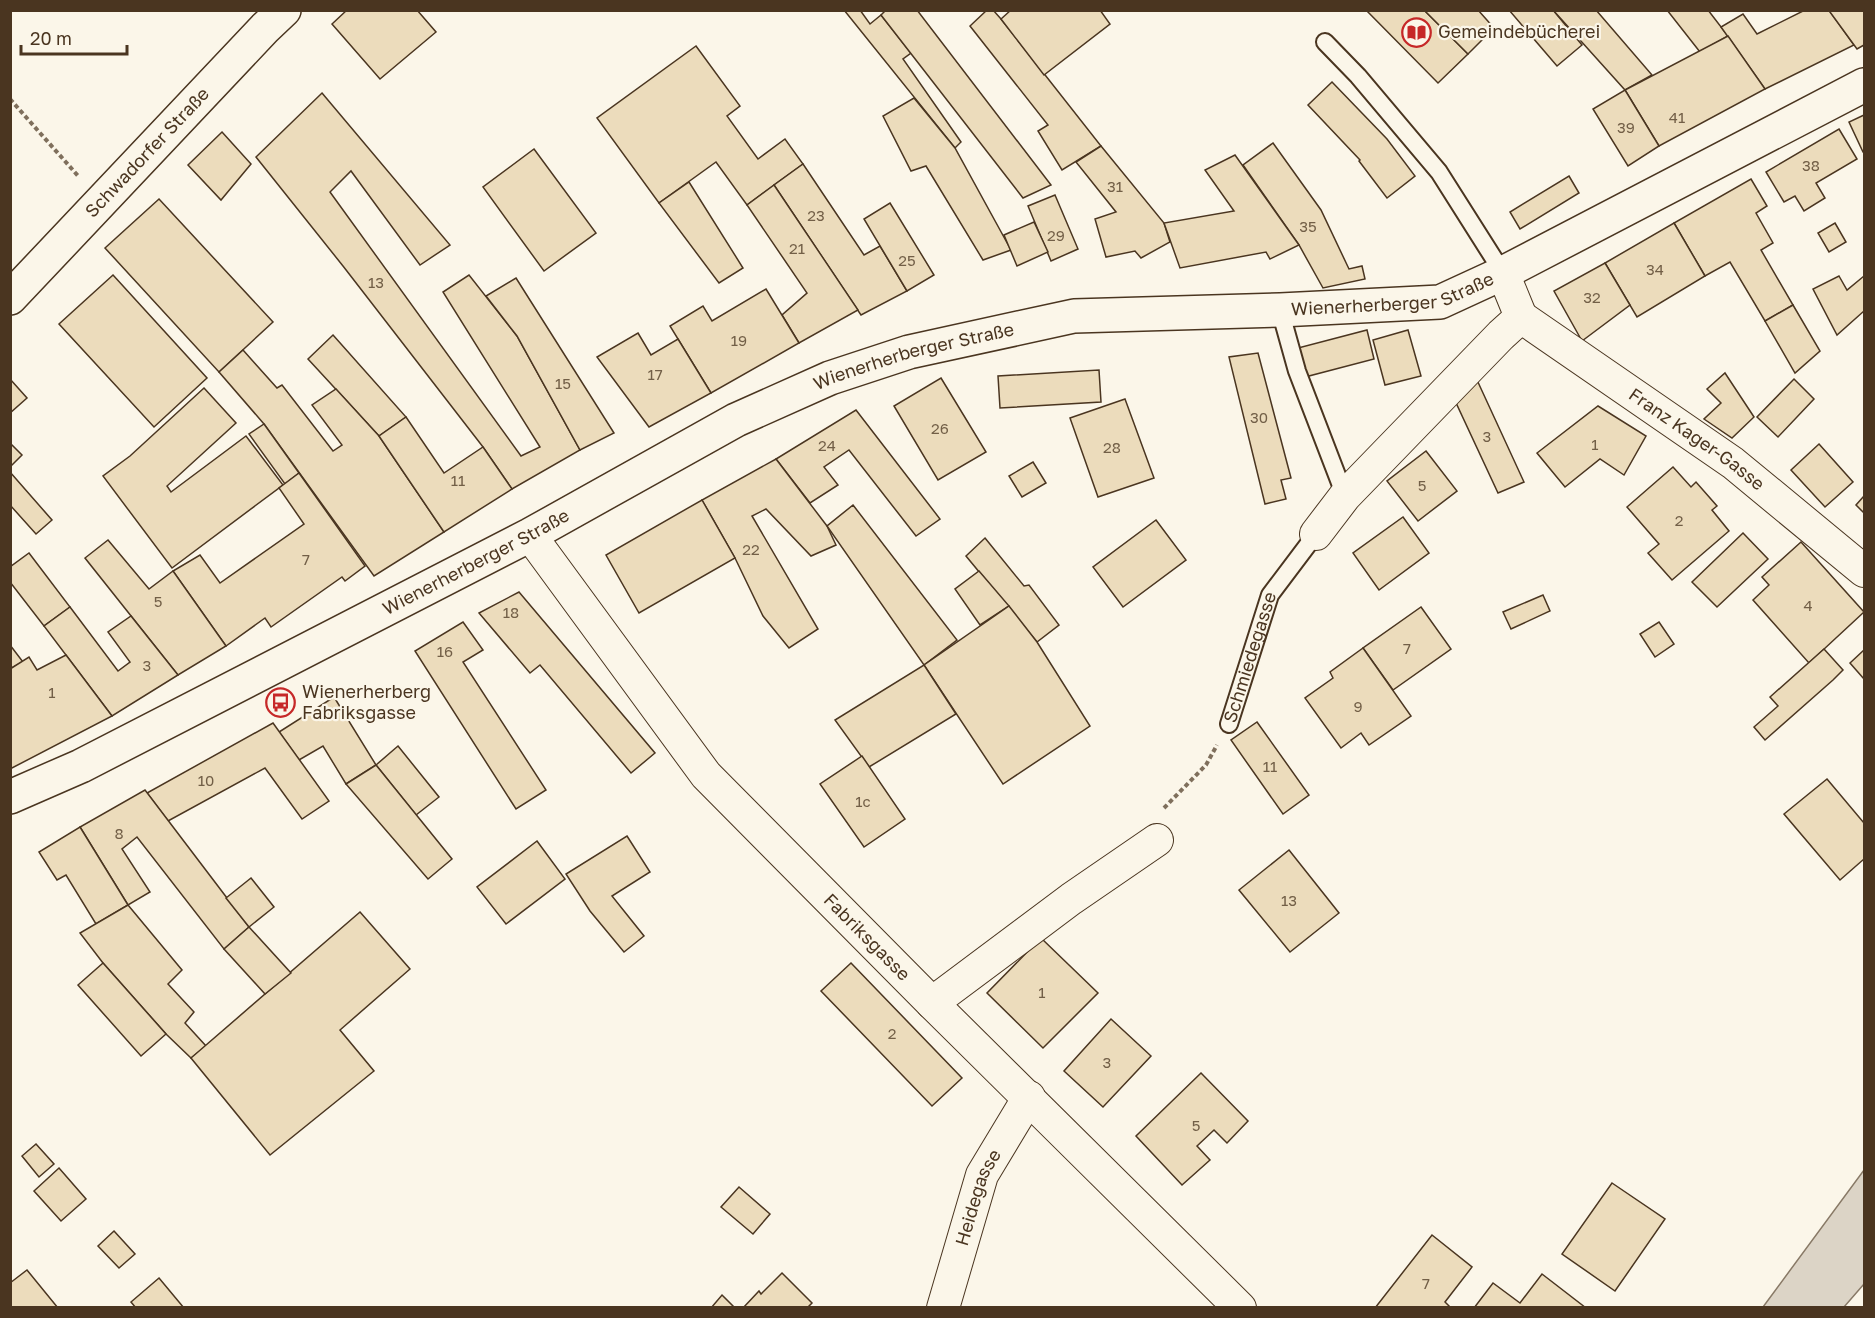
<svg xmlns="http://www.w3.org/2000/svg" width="1875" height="1318" font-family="'Golos Text',sans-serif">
	<rect width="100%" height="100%" fill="#fbf6e9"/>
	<polygon fill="#dcd4c6" stroke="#887966" stroke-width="1.5" points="1864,1170 1864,1284 1844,1307 1763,1307"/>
	<g fill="#ecdcbc" stroke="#4a3520" stroke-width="1.5">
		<polygon points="347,10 417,10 436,32 380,79 332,24"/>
		<polygon points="844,10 860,10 870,24 881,15 911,53 903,59 961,142 955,148"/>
		<polygon points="886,10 917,10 1051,185 1023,198 881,15"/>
		<polygon points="987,10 993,10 1001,19 1101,146 1062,170 1038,131 1048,125 970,26"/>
		<polygon points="1011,10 1100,10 1110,24 1044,75 1001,19"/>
		<polygon points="1366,10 1424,10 1468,54 1438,83"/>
		<polygon points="1424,10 1478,10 1494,28 1468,54"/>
		<polygon points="1509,10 1553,10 1582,45 1557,66"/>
		<polygon points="1553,10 1596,10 1652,75 1625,90"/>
		<polygon points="1667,10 1708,10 1728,36 1700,52"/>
		<polygon points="1805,10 1829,10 1854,45 1765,89 1721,27 1743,14 1757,34"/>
		<polygon points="1832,10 1864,10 1864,45 1857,49 1830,12"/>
		<polygon points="1728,36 1765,89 1659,146 1625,90"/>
		<polygon points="696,46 740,106 727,116 758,159 785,139 803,164 747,205 716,162 659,203 597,118"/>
		<polygon points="1332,82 1387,139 1415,176 1387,198 1359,161 1360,160 1308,105"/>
		<polygon points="1625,90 1659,146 1628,166 1593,109"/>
		<polygon points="322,93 450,245 420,265 351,171 330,192 521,456 540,447 443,292 469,275 517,336 580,450 512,489 483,447 343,266 256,157"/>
		<polygon points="914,98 955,148 1011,250 983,260 926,166 911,171 883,116"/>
		<polygon points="1864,115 1864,152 1863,152 1849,122"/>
		<polygon points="1839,129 1857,159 1816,183 1825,198 1804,211 1795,196 1784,202 1766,172"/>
		<polygon points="222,132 251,164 221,200 188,165"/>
		<polygon points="1273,143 1321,210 1349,269 1362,266 1365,279 1323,288 1299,245 1243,165"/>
		<polygon points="1101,146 1164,223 1170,242 1141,258 1135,251 1106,257 1095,219 1116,212 1076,162"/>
		<polygon points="534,149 596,233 544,271 483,187"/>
		<polygon points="1235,155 1299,245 1270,259 1266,252 1180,268 1164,223 1234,211 1205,170"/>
		<polygon points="803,164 864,255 880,246 907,291 861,315 774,185"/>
		<polygon points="1569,176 1579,193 1520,229 1510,212"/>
		<polygon points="1751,179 1767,206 1756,213 1773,243 1761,250 1793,305 1765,321 1730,262 1705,276 1674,223"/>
		<polygon points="689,182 743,268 719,283 659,203"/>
		<polygon points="774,185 858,310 799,343 782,315 807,293 747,205"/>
		<polygon points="1055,195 1078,249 1051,261 1028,206"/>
		<polygon points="159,199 273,322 219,372 105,248"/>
		<polygon points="890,203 934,275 907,291 864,219"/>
		<polygon points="1034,222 1048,252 1017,266 1004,235"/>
		<polygon points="1674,223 1705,276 1637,317 1605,263"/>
		<polygon points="1835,223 1846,242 1829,252 1818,233"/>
		<polygon points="1605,263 1630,305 1582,341 1554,291"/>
		<polygon points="113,275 207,378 154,427 59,324"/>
		<polygon points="1839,276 1847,290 1864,276 1864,311 1837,335 1813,289"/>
		<polygon points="516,278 614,433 580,450 517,336 486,296"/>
		<polygon points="766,289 799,343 711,393 670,326 703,306 712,321"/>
		<polygon points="1793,305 1820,351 1795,373 1765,321"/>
		<polygon points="1367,330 1374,359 1305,377 1298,348"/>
		<polygon points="1408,330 1421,376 1385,385 1373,340"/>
		<polygon points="638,333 651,355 678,339 711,393 649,427 597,357"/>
		<polygon points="333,335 406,417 379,436 308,359"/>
		<polygon points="243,350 277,388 282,385 333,451 342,445 312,405 336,389 379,436 444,532 374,576 264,424 219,372"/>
		<polygon points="1258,353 1291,478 1281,480 1286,499 1265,504 1229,357"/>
		<polygon points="1099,370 1101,402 1000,408 998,376"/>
		<polygon points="1725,373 1754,417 1732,438 1704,419 1721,403 1707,389"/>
		<polygon points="941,378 986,452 938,480 894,406"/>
		<polygon points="10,379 27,398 10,413"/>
		<polygon points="1794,379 1814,399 1778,437 1757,417"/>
		<polygon points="1477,380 1524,482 1498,493 1451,392"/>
		<polygon points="204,388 236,423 167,486 171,492 246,436 283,485 172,568 103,476 130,456"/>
		<polygon points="1125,399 1154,478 1098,497 1070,418"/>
		<polygon points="1598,406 1646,436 1624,475 1600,459 1565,487 1537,453"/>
		<polygon points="856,410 940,519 916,536 849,450 824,467 838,485 810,503 776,459"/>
		<polygon points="406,417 444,473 483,447 512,489 444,532 379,436"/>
		<polygon points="264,424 299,473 285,484 249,434"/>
		<polygon points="10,443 22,455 10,467"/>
		<polygon points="1819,444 1853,482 1825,507 1791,470"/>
		<polygon points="1426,451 1457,491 1418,521 1387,481"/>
		<polygon points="776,459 827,526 836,545 811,556 766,509 752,516 818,629 789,648 763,616 735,558 702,500"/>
		<polygon points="1033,462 1046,483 1022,497 1009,476"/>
		<polygon points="1673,467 1691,487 1696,482 1717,506 1712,510 1729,531 1672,580 1648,553 1659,544 1627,507"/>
		<polygon points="10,472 52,520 36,534 10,505"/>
		<polygon points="299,473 365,566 345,581 342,577 271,627 265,618 226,646 173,571 200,555 220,583 304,524 279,488"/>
		<polygon points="1864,496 1864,513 1856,505"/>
		<polygon points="702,500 735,558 639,613 606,555"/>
		<polygon points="853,505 957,640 924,665 827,526"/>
		<polygon points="1403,517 1429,553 1379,590 1353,553"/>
		<polygon points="1156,520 1186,560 1123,607 1093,567"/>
		<polygon points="1743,533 1768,559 1717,607 1692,582"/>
		<polygon points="985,538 1024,586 1029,585 1059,625 1037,642 966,556"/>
		<polygon points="108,540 149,589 173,571 226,646 178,675 85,558"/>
		<polygon points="1801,542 1864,612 1809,663 1753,600 1769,585 1762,577"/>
		<polygon points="29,553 70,607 44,626 10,582 10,567"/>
		<polygon points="979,571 1009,606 980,625 955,589"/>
		<polygon points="519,592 655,753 631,773 540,665 530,673 479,613"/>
		<polygon points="1543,595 1550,611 1511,629 1503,612"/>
		<polygon points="1009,606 1037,642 1090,726 1003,784 924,665"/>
		<polygon points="70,607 118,671 130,662 108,632 131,616 178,675 112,716 44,626"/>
		<polygon points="1421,607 1451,649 1393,690 1363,648"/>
		<polygon points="463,622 483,650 463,662 546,790 516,809 415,651"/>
		<polygon points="1659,622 1674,644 1655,657 1640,634"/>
		<polygon points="10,645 23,662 10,669"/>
		<polygon points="1363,648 1411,716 1369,745 1361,733 1341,748 1305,698 1333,678 1330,672"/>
		<polygon points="1824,649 1843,670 1833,680 1765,740 1754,727 1778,706 1770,697"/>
		<polygon points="1864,650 1864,679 1850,663"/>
		<polygon points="66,655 112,716 10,769 10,669 29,657 37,670"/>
		<polygon points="924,665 956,714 869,767 835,720"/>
		<polygon points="334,697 376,765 346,784 323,746 299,760 279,732"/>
		<polygon points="1257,722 1309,795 1283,814 1231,740"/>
		<polygon points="273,723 329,801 302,819 265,768 168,821 147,793"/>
		<polygon points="398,746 439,797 416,815 376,765"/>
		<polygon points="862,756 905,819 864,847 820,784"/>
		<polygon points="376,765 452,859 428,879 346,784"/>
		<polygon points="1827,779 1864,823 1864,859 1840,880 1784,814"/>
		<polygon points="145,790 249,927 224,949 137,837 122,849 150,892 128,905 80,827"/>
		<polygon points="80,827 128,905 96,924 66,875 57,880 39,852"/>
		<polygon points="627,836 650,872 612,896 644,936 624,952 590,911 566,874"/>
		<polygon points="537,841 565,879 506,924 477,887"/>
		<polygon points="1289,850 1339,913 1290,952 1239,890"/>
		<polygon points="251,878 274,907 249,927 226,898"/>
		<polygon points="128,905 182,970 168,984 194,1012 185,1023 206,1046 191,1058 166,1034 103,963 80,933"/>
		<polygon points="360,912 410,969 340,1030 374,1071 270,1155 191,1058"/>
		<polygon points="249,927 291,973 265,994 224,949"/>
		<polygon points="1041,938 1098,993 1043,1048 987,993"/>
		<polygon points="103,963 166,1034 141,1056 78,985"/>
		<polygon points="851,963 962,1078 932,1106 821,991"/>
		<polygon points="1111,1019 1151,1056 1103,1107 1064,1071"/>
		<polygon points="1201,1073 1248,1121 1227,1143 1214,1130 1197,1146 1210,1160 1182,1185 1136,1136"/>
		<polygon points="36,1144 54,1164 39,1177 22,1156"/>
		<polygon points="59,1168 86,1199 61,1221 34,1191"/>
		<polygon points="1612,1183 1665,1219 1615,1291 1562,1254"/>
		<polygon points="739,1187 770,1214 753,1234 721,1207"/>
		<polygon points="114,1231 135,1254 119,1268 98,1246"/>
		<polygon points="1432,1235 1472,1267 1445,1302 1451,1308 1375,1308"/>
		<polygon points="27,1270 58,1308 10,1308 10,1283"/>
		<polygon points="782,1273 812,1303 807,1308 743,1308 759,1291 761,1294"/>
		<polygon points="1542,1274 1586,1308 1474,1308 1493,1283 1520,1303"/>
		<polygon points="159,1278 184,1308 136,1308 131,1302"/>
		<polygon points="722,1295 735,1308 711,1308"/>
	</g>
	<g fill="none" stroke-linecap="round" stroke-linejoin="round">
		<defs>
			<g id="lane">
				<polyline points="1325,42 1358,76 1439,172 1503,273"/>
				<polyline points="1280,310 1297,371 1345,496"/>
				<path id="s1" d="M1229 724 1270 595 1316 534"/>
			</g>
			<g id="street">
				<path id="s2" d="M1521 317 1733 463 1864 571"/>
				<polyline points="1316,534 1345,496 1501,335 1521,317 1503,273"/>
				<path id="s3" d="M530 535 706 775 932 1003 1240 1308"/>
				<polyline points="932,1003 1071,899 1157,840"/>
				<path id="s4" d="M943 1308 982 1175 1029 1097"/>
			</g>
			<g id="secondary">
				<path id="s5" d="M10 298 265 28 284 10"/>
				<path id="s6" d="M10 797 81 766 530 535 736 420 830 378 909 352 1074 316 1280 310 1440 302 1503 273 1864 85"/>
			</g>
		</defs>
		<use href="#lane" stroke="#4a3520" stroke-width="20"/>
		<use href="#street" stroke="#4a3520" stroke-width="34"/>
		<use href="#secondary" stroke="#4a3520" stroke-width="36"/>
		<g stroke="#7f6f5c" stroke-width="4" stroke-dasharray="4.5 3" stroke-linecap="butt">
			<polyline points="10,99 79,177"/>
			<polyline points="1164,808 1206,765 1217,745"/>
		</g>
		<use href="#lane" stroke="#fbf6e9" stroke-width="16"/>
		<use href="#street" stroke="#fbf6e9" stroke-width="32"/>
		<use href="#secondary" stroke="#fbf6e9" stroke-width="33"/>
	</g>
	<defs>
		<symbol id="library-ring" viewBox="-11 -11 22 22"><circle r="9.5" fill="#fbf6e9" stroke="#c62828" stroke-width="1.5"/><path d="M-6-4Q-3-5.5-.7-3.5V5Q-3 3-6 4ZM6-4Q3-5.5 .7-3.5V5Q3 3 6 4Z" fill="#c62828"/></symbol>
		<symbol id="bus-ring" viewBox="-11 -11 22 22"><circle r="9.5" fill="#fbf6e9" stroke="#c62828" stroke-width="1.5"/><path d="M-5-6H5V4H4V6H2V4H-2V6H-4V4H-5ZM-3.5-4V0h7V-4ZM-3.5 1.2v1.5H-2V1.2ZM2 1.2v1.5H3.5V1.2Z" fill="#c62828"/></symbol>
	</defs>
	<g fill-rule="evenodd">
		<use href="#library-ring" x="1400" y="16" width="33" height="33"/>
		<use href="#bus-ring" x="264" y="686" width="33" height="33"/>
	</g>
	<g text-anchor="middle" stroke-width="4.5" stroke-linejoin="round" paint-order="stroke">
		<g font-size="15" fill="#725f47">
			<text x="1677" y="123">41</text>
			<text x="1626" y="133">39</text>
			<text x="1811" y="171">38</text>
			<text x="1115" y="192">31</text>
			<text x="816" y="221">23</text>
			<text x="1308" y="232">35</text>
			<text x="1056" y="241">29</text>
			<text x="797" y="254">21</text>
			<text x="907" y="266">25</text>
			<text x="1655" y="275">34</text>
			<text x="376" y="288">13</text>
			<text x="1592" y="303">32</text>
			<text x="739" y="346">19</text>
			<text x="655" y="380">17</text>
			<text x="563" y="389">15</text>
			<text x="1259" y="423">30</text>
			<text x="940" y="434">26</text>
			<text x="1487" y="442">3</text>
			<text x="1595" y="450">1</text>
			<text x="827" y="451">24</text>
			<text x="1112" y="453">28</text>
			<text x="458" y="486">11</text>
			<text x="1422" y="491">5</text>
			<text x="1679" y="526">2</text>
			<text x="751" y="555">22</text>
			<text x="306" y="565">7</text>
			<text x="158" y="607">5</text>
			<text x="1808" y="611">4</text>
			<text x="511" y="618">18</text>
			<text x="1407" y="654">7</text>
			<text x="445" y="657">16</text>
			<text x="147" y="671">3</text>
			<text x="52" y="698">1</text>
			<text x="1358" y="712">9</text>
			<text x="1270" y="772">11</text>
			<text x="206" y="786">10</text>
			<text x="863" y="807">1c</text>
			<text x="119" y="839">8</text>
			<text x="1289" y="906">13</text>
			<text x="1042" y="998">1</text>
			<text x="892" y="1039">2</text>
			<text x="1107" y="1068">3</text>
			<text x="1196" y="1131">5</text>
			<text x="1426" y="1289">7</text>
		</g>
		<g font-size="18" fill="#4a3520" stroke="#fbf6e9" text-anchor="start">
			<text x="1438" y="38">Gemeindebücherei</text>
			<text x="302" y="698">Wienerherberg<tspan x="302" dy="21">Fabriksgasse</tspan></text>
		</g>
		<g font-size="18" fill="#4a3520" stroke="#fbf6e9">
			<text dy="6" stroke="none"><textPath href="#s5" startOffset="200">Schwadorfer Straße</textPath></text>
			<text dy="6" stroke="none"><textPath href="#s6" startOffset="1494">Wienerherberger Straße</textPath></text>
			<text dy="6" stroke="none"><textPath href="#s6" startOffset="1008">Wienerherberger Straße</textPath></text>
			<text dy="6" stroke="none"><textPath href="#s2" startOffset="214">Franz Kager-Gasse</textPath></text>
			<text dy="6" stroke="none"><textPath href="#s6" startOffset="522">Wienerherberger Straße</textPath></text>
			<text dy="6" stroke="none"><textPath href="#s1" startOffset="70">Schmiedegasse</textPath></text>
			<text dy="6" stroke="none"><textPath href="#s3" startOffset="526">Fabriksgasse</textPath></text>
			<text dy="6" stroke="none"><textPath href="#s4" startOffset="116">Heidegasse</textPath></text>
		</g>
	</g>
	<rect width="1875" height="1318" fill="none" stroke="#4a3520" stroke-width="24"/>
	<path d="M21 45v9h106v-9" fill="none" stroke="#4a3520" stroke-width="3"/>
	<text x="30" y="45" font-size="18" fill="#4a3520" stroke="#fbf6e9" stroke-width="4.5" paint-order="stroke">20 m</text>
</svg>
